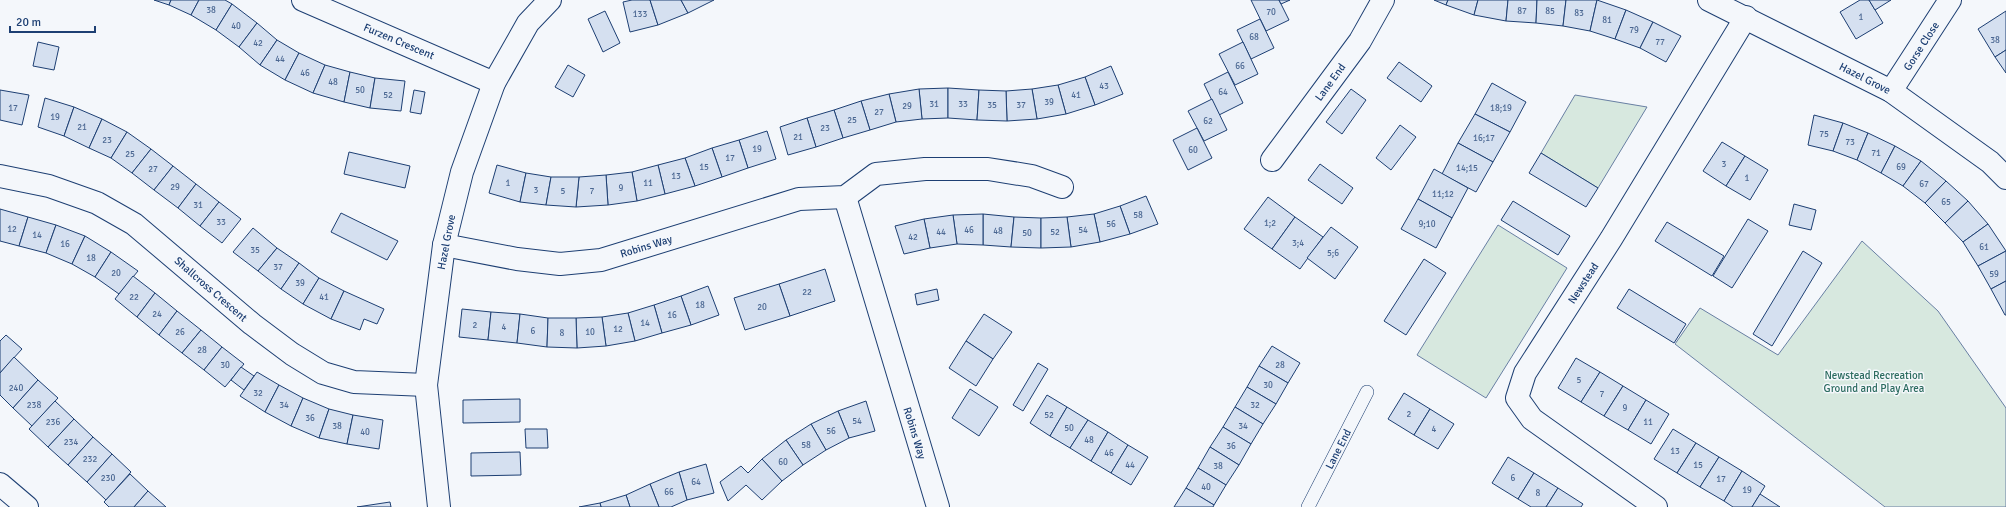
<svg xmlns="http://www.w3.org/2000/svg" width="2006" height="507" font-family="Signika,sans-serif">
	<rect width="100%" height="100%" fill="#f4f7fb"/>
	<g fill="#d7e8df" stroke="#687fa3">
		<polygon points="1575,95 1647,107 1598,188 1541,153"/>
		<polygon points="1498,225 1567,268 1486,398 1417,355"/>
		<polygon points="1862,241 1938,311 2006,408 2006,507 1885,507 1675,344 1700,308 1778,355"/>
	</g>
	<g fill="#d5e0f0" stroke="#1d3f73">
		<polygon points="154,0 171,0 169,5"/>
		<polygon points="171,0 199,0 191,15 169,5"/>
		<polygon points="199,0 225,0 232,4 216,30 191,15"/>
		<polygon points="632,0 650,0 658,25 630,32 623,2"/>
		<polygon points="650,0 681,0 688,13 658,25"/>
		<polygon points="681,0 714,0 688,13"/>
		<polygon points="1251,0 1279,0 1289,20 1266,31"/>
		<polygon points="1279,0 1290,0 1281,4"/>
		<polygon points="1434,0 1448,0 1446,5"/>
		<polygon points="1448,0 1478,0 1474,15 1446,5"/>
		<polygon points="1478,0 1508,0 1506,21 1474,15"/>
		<polygon points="1508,0 1537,0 1536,23 1506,21"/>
		<polygon points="1537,0 1566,0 1563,26 1536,23"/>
		<polygon points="1566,0 1597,0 1590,31 1563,26"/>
		<polygon points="1597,0 1626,10 1615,39 1590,31"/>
		<polygon points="1860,0 1869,0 1883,23 1856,39 1840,12"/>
		<polygon points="1869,0 1891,0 1875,10"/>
		<polygon points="232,4 257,23 239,47 216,30"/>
		<polygon points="1626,10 1653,22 1640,48 1615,39"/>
		<polygon points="605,11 620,43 603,52 588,19"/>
		<polygon points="2006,11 2006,50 1995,57 1978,29"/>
		<polygon points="1260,19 1274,48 1251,59 1237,30"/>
		<polygon points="1653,22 1681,36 1666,62 1640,48"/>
		<polygon points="257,23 277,40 260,65 239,47"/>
		<polygon points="277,40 299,53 285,80 260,65"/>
		<polygon points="38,42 59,47 54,70 33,66"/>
		<polygon points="1243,42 1258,74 1235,85 1219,54"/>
		<polygon points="2006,50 2006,73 1995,57"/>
		<polygon points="299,53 325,65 313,93 285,80"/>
		<polygon points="1399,62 1432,86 1421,102 1387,78"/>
		<polygon points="325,65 350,72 344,102 313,93"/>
		<polygon points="568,65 585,75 573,97 555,87"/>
		<polygon points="1111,66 1123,94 1095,105 1085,77"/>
		<polygon points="350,72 375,78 370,108 344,102"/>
		<polygon points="1228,72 1243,103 1219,115 1204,84"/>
		<polygon points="1085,77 1095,105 1066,114 1058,85"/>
		<polygon points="375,78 405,81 401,111 370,108"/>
		<polygon points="1492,83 1526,102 1510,132 1475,114"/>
		<polygon points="1058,85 1066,114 1037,119 1032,89"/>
		<polygon points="948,88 948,118 922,119 919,89"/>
		<polygon points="948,88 979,90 977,120 948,118"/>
		<polygon points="919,89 922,119 896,122 889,94"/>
		<polygon points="1032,89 1037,119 1007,121 1006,91"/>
		<polygon points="1351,89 1366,100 1342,134 1326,122"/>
		<polygon points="0,90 29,95 22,125 0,120"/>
		<polygon points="414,90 425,92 421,114 410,112"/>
		<polygon points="979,90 1006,91 1007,121 977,120"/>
		<polygon points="889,94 896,122 870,130 861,101"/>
		<polygon points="45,98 74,107 64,136 38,127"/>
		<polygon points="1212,99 1227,130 1204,141 1188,111"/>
		<polygon points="861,101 870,130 843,138 834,110"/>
		<polygon points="74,107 102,119 89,148 64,136"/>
		<polygon points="834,110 843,138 816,147 807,118"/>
		<polygon points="1475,114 1510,132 1493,162 1458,143"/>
		<polygon points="1814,115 1843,123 1833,151 1808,145"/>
		<polygon points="807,118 816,147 788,155 780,127"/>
		<polygon points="102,119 127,132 111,158 89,148"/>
		<polygon points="1843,123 1868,133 1857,160 1833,151"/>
		<polygon points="1400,125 1416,137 1391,170 1376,158"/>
		<polygon points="1197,128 1212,158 1188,170 1173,140"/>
		<polygon points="767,131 776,159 748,168 739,140"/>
		<polygon points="127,132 151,149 132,173 111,158"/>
		<polygon points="1868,133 1895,146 1881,173 1857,160"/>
		<polygon points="739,140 748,168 722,177 712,148"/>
		<polygon points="1722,142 1745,156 1726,186 1703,171"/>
		<polygon points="1458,143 1493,162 1476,192 1442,174"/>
		<polygon points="1895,146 1921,161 1903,186 1881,173"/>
		<polygon points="712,148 722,177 695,186 685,158"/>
		<polygon points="151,149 173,166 154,190 132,173"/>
		<polygon points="349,152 410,166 405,188 344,174"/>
		<polygon points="1541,153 1598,188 1586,207 1529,173"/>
		<polygon points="1745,156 1768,170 1750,200 1726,186"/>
		<polygon points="685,158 695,186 665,194 658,165"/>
		<polygon points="1921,161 1946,181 1925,203 1903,186"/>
		<polygon points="1320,164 1353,188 1342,204 1308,180"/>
		<polygon points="497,165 526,173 520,202 489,193"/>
		<polygon points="658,165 665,194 637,201 632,172"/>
		<polygon points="173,166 196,184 178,208 154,190"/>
		<polygon points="1434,169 1468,188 1452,218 1418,199"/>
		<polygon points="632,172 637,201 608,205 606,175"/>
		<polygon points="526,173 551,177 546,205 520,202"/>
		<polygon points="606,175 608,205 576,207 579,177"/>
		<polygon points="551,177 579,177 576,207 546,205"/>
		<polygon points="1946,181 1968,201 1945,223 1925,203"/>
		<polygon points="196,184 219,202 200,226 178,208"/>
		<polygon points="1146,196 1158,224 1130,234 1120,206"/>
		<polygon points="1268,197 1295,217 1272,249 1244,229"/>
		<polygon points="1418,199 1452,218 1436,248 1401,229"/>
		<polygon points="1513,201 1570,236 1558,255 1501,220"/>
		<polygon points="1968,201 1988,224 1963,242 1945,223"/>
		<polygon points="219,202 241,219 222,243 200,226"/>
		<polygon points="1794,204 1816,210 1811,230 1789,225"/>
		<polygon points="1120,206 1130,234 1100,242 1094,214"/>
		<polygon points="0,209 28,217 19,246 0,241"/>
		<polygon points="341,213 398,241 387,260 331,232"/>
		<polygon points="983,214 1014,217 1011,247 983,245"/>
		<polygon points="983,214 983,245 957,244 953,215"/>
		<polygon points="1094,214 1100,242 1071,247 1067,217"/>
		<polygon points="953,215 957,244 930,248 924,219"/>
		<polygon points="28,217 56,225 46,253 19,246"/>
		<polygon points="1014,217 1041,218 1041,248 1011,247"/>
		<polygon points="1067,217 1071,247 1041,248 1041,218"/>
		<polygon points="1295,217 1323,237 1300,269 1272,249"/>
		<polygon points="924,219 930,248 904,254 895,226"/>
		<polygon points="1748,219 1768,231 1732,288 1713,276"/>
		<polygon points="1667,222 1724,256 1712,276 1655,241"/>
		<polygon points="1988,224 2006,251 1978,266 1963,242"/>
		<polygon points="56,225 85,236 72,264 46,253"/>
		<polygon points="1331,227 1358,247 1335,279 1307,258"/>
		<polygon points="253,228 277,248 258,271 233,252"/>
		<polygon points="85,236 111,252 95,277 72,264"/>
		<polygon points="277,248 299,263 281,289 258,271"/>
		<polygon points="1803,251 1822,263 1772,346 1753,334"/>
		<polygon points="2006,251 2006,281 1991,289 1978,266"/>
		<polygon points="111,252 138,271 119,294 95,277"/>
		<polygon points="1424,259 1446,273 1406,335 1384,321"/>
		<polygon points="299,263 319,278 303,304 281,289"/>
		<polygon points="825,269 835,301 790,316 779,284"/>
		<polygon points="133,276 155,293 137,317 115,299"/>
		<polygon points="319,278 344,291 331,319 303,304"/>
		<polygon points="2006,281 2006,315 2005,315 1991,289"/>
		<polygon points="779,284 790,316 745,330 734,298"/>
		<polygon points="708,286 719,315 691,325 681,296"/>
		<polygon points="937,289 939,300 917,305 915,294"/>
		<polygon points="1629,289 1686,324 1674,343 1617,308"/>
		<polygon points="344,291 384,309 377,324 364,319 360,330 331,319"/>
		<polygon points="155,293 177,311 159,335 137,317"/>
		<polygon points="681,296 691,325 662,333 654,305"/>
		<polygon points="654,305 662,333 635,341 628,313"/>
		<polygon points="462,309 491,312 488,340 459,337"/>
		<polygon points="177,311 201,330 182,353 159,335"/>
		<polygon points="491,312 520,314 517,343 488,340"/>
		<polygon points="628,313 635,341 606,346 602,317"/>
		<polygon points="520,314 548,318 547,347 517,343"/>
		<polygon points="984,314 1012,332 993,359 966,341"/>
		<polygon points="602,317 606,346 577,348 576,318"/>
		<polygon points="548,318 576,318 577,348 547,347"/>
		<polygon points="201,330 222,347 204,370 182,353"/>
		<polygon points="6,335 22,349 0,373 0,341"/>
		<polygon points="966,341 993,359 976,386 949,368"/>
		<polygon points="1272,346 1300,363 1288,383 1259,366"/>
		<polygon points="222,347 244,364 225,387 204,370"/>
		<polygon points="14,357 38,380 13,408 0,395 0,373"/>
		<polygon points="1576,358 1600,372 1581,402 1558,388"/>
		<polygon points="1038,363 1048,369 1023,411 1013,405"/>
		<polygon points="1259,366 1288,383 1276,404 1247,387"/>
		<polygon points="241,367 254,376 244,390 231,380"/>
		<polygon points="257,372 279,385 265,412 240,396"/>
		<polygon points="1600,372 1623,386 1604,416 1581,402"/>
		<polygon points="38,380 58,398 32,426 13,408"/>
		<polygon points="279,385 303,398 291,426 265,412"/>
		<polygon points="1623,386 1646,400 1628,430 1604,416"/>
		<polygon points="1247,387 1276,404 1263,424 1235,407"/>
		<polygon points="970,389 998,407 979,436 952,418"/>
		<polygon points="1404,393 1430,409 1414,435 1388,419"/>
		<polygon points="1047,395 1067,407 1050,436 1030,423"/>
		<polygon points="303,398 329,409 319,438 291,426"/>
		<polygon points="520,399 520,422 463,423 463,400"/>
		<polygon points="1646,400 1669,414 1651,444 1628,430"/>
		<polygon points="55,401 74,419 48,447 29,429"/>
		<polygon points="866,401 875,431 849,438 838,411"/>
		<polygon points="1067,407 1088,420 1070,448 1050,436"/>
		<polygon points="1235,407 1263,424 1251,444 1223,427"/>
		<polygon points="329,409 353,415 347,444 319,438"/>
		<polygon points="1430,409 1454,424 1438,449 1414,435"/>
		<polygon points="838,411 849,438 826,450 811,424"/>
		<polygon points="353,415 383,420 379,449 347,444"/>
		<polygon points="74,419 93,437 68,465 48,447"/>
		<polygon points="1088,420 1108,432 1091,461 1070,448"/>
		<polygon points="811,424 826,450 803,465 786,440"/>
		<polygon points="1223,427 1251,444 1239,465 1210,447"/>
		<polygon points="525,429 547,429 548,448 526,448"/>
		<polygon points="1673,429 1696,443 1677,473 1654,459"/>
		<polygon points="1108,432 1128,445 1111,473 1091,461"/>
		<polygon points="93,437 112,454 87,482 68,465"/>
		<polygon points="786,440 803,465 782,481 762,459"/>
		<polygon points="1696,443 1719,457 1700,487 1677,473"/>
		<polygon points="1128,445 1148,457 1131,485 1111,473"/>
		<polygon points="1210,447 1239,465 1226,485 1198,468"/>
		<polygon points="520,452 521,475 471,476 471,453"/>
		<polygon points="112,454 131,472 106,500 87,482"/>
		<polygon points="1508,457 1534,473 1518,499 1492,483"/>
		<polygon points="1719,457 1742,471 1724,501 1700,487"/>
		<polygon points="762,459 782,481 762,500 746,485 728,501 720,482 741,466 748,473"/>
		<polygon points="706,464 714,493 687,500 679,472"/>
		<polygon points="1198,468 1226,485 1214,505 1186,488"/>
		<polygon points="1742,471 1765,486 1752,507 1733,507 1724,501"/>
		<polygon points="679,472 687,500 671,507 659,507 650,484"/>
		<polygon points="1534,473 1558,488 1546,507 1531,507 1518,499"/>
		<polygon points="130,474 148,491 134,507 109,507 104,502"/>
		<polygon points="650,484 659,507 630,507 626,495"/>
		<polygon points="1186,488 1214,505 1213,507 1174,507"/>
		<polygon points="1558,488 1583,504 1581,507 1546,507"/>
		<polygon points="148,491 166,507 134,507"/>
		<polygon points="1760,494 1780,507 1752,507"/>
		<polygon points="626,495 630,507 601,507 600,503"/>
		<polygon points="390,502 391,507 357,507"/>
		<polygon points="600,503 601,507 579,507"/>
	</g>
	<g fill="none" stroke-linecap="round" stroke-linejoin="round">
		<defs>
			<polyline id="lane" points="1308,507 1367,392"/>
			<g id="street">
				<polyline points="303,0 494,83"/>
				<polyline points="1709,0 1891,91 1990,162 2006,178"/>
				<polyline points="1891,91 1950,0"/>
				<polyline points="1272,160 1360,41 1383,0"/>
				<polyline points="0,176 49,186 97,203 134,224 252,324 292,354 323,373 354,382 426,385"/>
				<polyline points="845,197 938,507"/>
				<polyline points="444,245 517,259 560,264 601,260 799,199 845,197 876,174 925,169 988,169 1032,176 1062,187"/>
				<polyline points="439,507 426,385 444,245 462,172 494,83 528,23 550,0"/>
				<polyline points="1656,507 1532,419 1517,398 1525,373 1611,239 1746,17"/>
			</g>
			<polyline id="secondary" points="0,484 27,507"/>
		</defs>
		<use href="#lane" stroke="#1d3f73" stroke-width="14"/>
		<use href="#street" stroke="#1d3f73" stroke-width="24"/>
		<use href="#secondary" stroke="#1d3f73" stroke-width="24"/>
		<use href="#lane" stroke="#f4f7fb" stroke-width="13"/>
		<use href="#street" stroke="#f4f7fb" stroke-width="22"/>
		<use href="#secondary" stroke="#f4f7fb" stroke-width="22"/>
	</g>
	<g text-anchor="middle" stroke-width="3" stroke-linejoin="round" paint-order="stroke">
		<g font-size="9" fill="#4b6792">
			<text x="211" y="13">38</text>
			<text x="1522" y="14">87</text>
			<text x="1550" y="14">85</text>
			<text x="1271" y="15">70</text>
			<text x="1579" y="16">83</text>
			<text x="640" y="17">133</text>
			<text x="1861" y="20">1</text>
			<text x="1607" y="23">81</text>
			<text x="236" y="29">40</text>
			<text x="1634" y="33">79</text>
			<text x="1254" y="40">68</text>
			<text x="1995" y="43">38</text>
			<text x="1660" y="45">77</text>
			<text x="258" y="46">42</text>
			<text x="280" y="62">44</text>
			<text x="1240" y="69">66</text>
			<text x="305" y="76">46</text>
			<text x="333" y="85">48</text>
			<text x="1104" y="89">43</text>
			<text x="360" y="93">50</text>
			<text x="1223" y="95">64</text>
			<text x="388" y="98">52</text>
			<text x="1076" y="98">41</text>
			<text x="1049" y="105">39</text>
			<text x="934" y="107">31</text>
			<text x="963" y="107">33</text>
			<text x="992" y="108">35</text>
			<text x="1021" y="108">37</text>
			<text x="907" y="109">29</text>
			<text x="13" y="111">17</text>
			<text x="1501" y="111">18;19</text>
			<text x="879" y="115">27</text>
			<text x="55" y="120">19</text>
			<text x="852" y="123">25</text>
			<text x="1208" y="124">62</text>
			<text x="82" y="130">21</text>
			<text x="825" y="131">23</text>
			<text x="1824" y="137">75</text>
			<text x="798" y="140">21</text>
			<text x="1484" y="141">16;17</text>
			<text x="107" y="143">23</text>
			<text x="1850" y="145">73</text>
			<text x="757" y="152">19</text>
			<text x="1193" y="153">60</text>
			<text x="1876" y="156">71</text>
			<text x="130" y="157">25</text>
			<text x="730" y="161">17</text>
			<text x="1724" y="167">3</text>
			<text x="704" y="170">15</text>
			<text x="1901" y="170">69</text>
			<text x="1467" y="171">14;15</text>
			<text x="153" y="172">27</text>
			<text x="676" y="179">13</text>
			<text x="1747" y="181">1</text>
			<text x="508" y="186">1</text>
			<text x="648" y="186">11</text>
			<text x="1924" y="187">67</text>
			<text x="175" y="190">29</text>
			<text x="621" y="191">9</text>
			<text x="536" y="193">3</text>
			<text x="563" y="194">5</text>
			<text x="592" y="194">7</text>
			<text x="1443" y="197">11;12</text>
			<text x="1946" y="205">65</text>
			<text x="198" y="208">31</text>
			<text x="1138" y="218">58</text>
			<text x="221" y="225">33</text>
			<text x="1270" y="226">1;2</text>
			<text x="1111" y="227">56</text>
			<text x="1427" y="227">9;10</text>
			<text x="12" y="232">12</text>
			<text x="969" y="233">46</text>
			<text x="1083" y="233">54</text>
			<text x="998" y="234">48</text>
			<text x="941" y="235">44</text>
			<text x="1055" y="235">52</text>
			<text x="1027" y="236">50</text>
			<text x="37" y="238">14</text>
			<text x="913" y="240">42</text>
			<text x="1298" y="246">3;4</text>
			<text x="65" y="247">16</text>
			<text x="1984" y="250">61</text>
			<text x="255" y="253">35</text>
			<text x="1333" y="256">5;6</text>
			<text x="91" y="261">18</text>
			<text x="278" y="270">37</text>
			<text x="116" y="276">20</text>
			<text x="1994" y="277">59</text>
			<text x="300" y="286">39</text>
			<text x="807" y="295">22</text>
			<text x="134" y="300">22</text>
			<text x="324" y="300">41</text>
			<text x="700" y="308">18</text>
			<text x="762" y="310">20</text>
			<text x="157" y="317">24</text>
			<text x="672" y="318">16</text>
			<text x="645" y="326">14</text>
			<text x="475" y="328">2</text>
			<text x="504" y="330">4</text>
			<text x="618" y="332">12</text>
			<text x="533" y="334">6</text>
			<text x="180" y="335">26</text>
			<text x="590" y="335">10</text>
			<text x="562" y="336">8</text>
			<text x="202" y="353">28</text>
			<text x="225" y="368">30</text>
			<text x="1280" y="368">28</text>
			<text x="1579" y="383">5</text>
			<text x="1268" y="388">30</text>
			<text x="16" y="391">240</text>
			<text x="258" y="396">32</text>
			<text x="1602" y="397">7</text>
			<text x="34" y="408">238</text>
			<text x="284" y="408">34</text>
			<text x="1255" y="408">32</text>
			<text x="1625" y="411">9</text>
			<text x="1409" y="417">2</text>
			<text x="1049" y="418">52</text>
			<text x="310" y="421">36</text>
			<text x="857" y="424">54</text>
			<text x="53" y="425">236</text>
			<text x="1648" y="425">11</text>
			<text x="337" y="429">38</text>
			<text x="1243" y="429">34</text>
			<text x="1069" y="431">50</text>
			<text x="1434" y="432">4</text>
			<text x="831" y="434">56</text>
			<text x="365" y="435">40</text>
			<text x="1089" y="443">48</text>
			<text x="71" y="445">234</text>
			<text x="806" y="448">58</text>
			<text x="1231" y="449">36</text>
			<text x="1675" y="454">13</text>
			<text x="1109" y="456">46</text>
			<text x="90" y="462">232</text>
			<text x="783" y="465">60</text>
			<text x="1130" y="468">44</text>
			<text x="1698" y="468">15</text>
			<text x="1218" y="469">38</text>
			<text x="108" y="481">230</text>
			<text x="1513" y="481">6</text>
			<text x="1721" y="482">17</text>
			<text x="696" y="485">64</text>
			<text x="1206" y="490">40</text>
			<text x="1747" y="493">19</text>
			<text x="669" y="495">66</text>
			<text x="1538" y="496">8</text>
		</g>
		<g font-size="11" fill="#1d3f73" stroke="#f4f7fb">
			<text transform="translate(399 41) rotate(23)" y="4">Furzen Crescent</text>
			<text transform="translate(1921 46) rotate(-57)" y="4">Gorse Close</text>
			<text transform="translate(1865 78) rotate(27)" y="4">Hazel Grove</text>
			<text transform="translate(1330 82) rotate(-54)" y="4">Lane End</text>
			<text transform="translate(446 242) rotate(-79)" y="4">Hazel Grove</text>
			<text transform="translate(646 246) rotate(-17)" y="4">Robins Way</text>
			<text transform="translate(1583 283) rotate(-57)" y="4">Newstead</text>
			<text transform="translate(211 289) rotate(41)" y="4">Shallcross Crescent</text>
			<text transform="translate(915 433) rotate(73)" y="4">Robins Way</text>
			<text transform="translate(1338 449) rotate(-63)" y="4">Lane End</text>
		</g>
		<g font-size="11" fill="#2c6c60" stroke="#f4f7fb">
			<text x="1874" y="379">Newstead Recreation<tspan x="1874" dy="13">Ground and Play Area</tspan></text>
		</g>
	</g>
	<path d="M10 26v6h85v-6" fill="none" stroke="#1d3f73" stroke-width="2"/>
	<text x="16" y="26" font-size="12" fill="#1d3f73" stroke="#f4f7fb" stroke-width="3" paint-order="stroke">20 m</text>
</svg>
